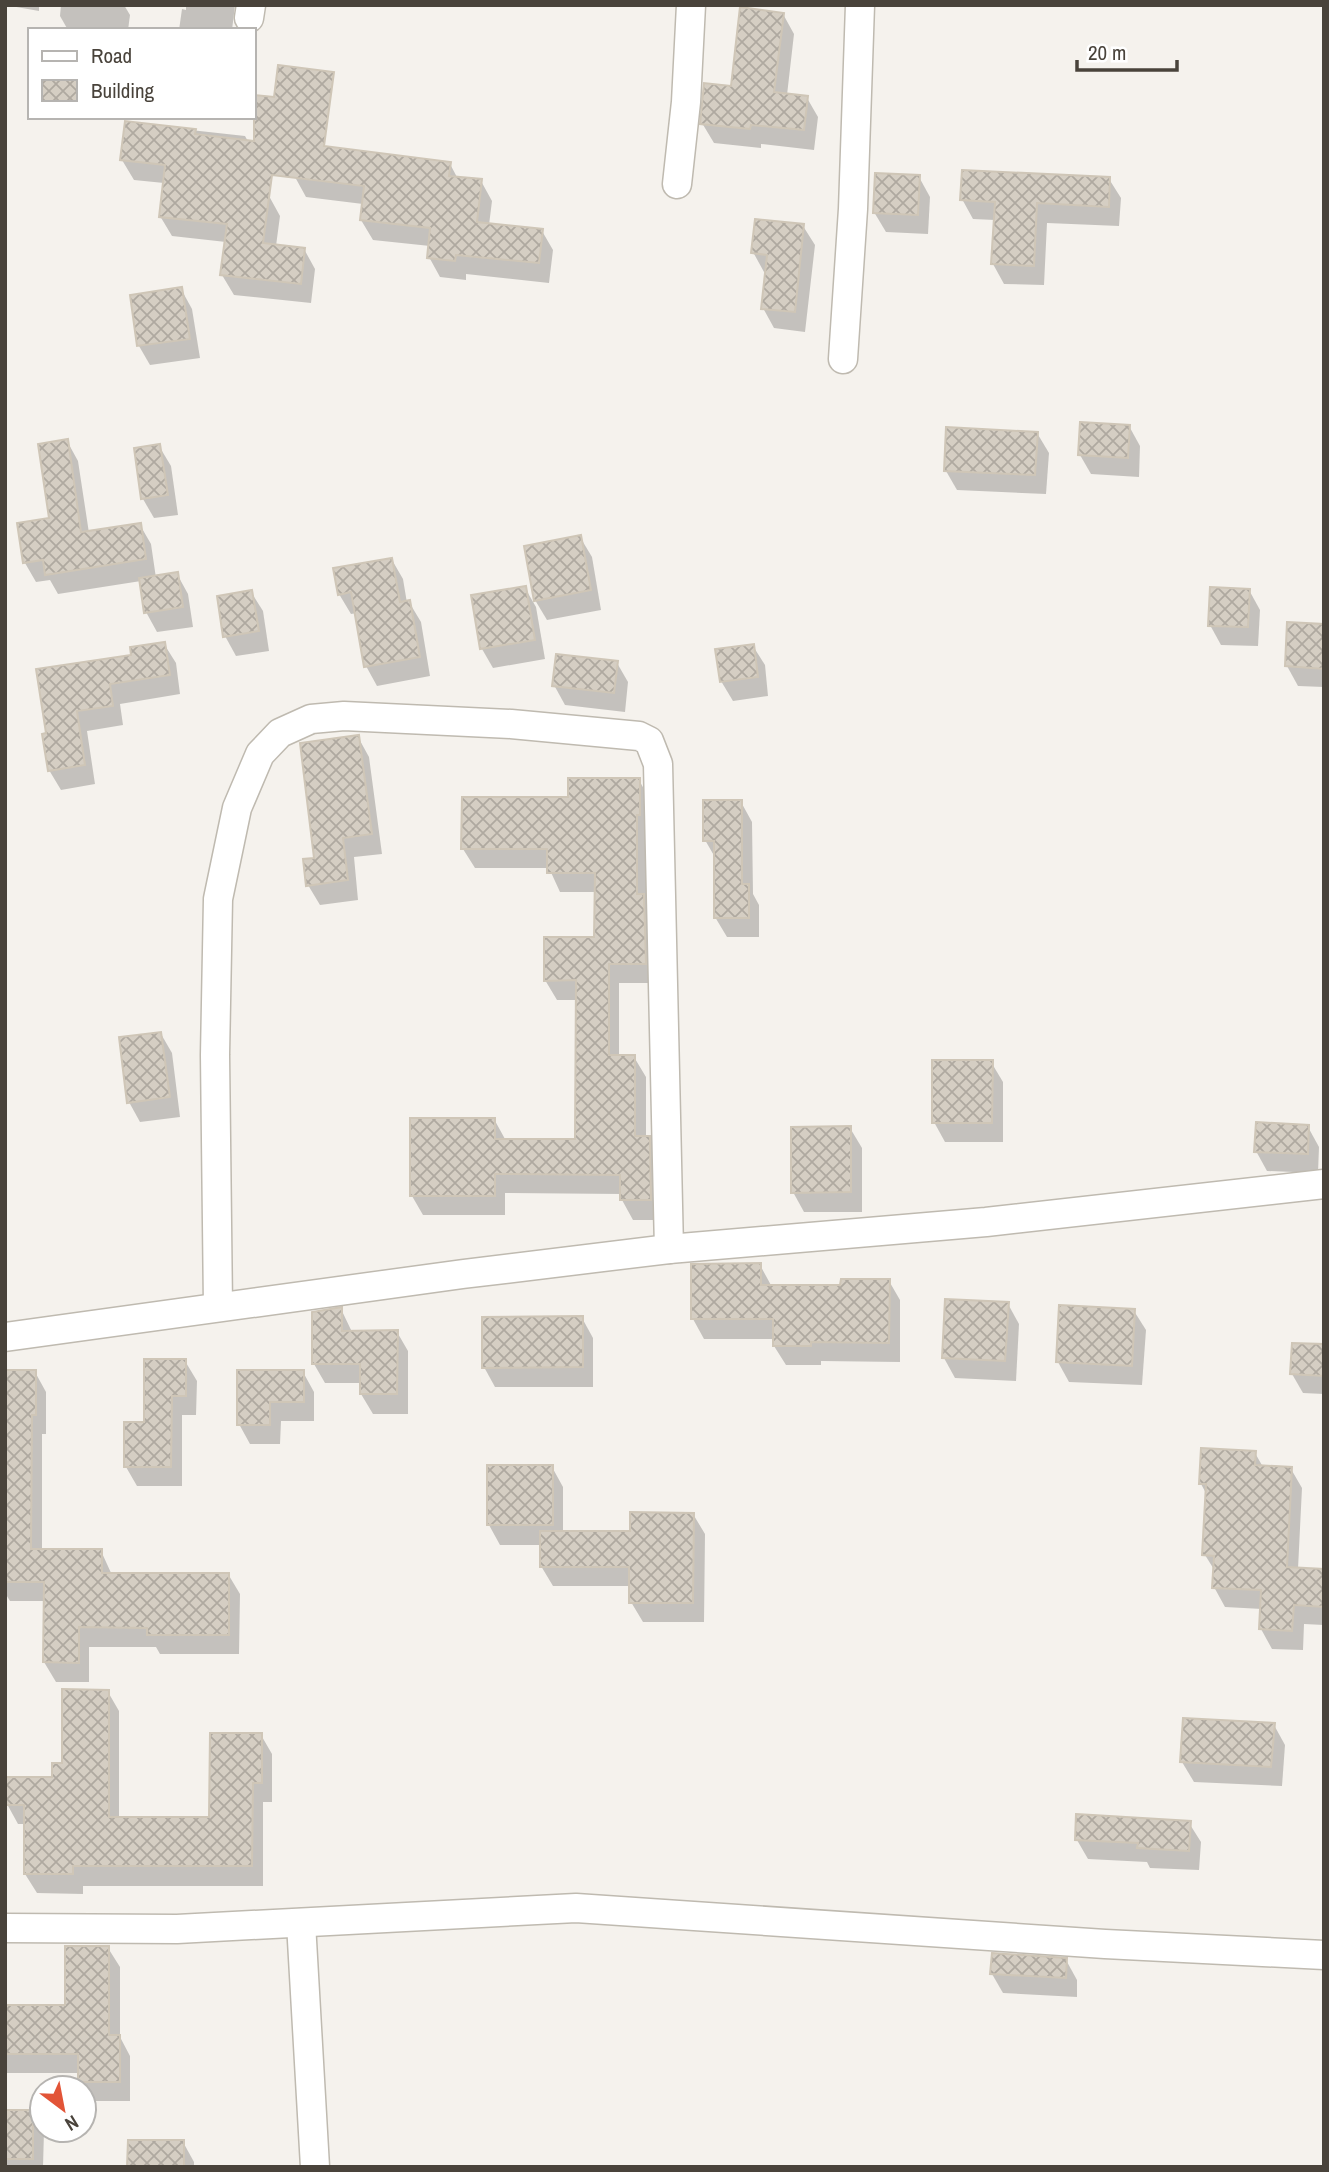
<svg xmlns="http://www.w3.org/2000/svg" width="1329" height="2172" font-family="'Archivo Narrow',sans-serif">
	<defs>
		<pattern id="building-cross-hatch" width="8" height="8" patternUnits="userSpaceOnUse" patternTransform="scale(1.75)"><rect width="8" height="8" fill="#d5cec3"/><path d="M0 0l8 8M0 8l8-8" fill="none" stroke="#afa9a0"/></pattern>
	</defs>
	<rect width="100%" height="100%" fill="#f5f2ed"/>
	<g fill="#0003">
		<polygon points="5,5 39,5 39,11"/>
		<polygon points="61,5 124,5 130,15 128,30 68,30 60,16"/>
		<polygon points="186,5 235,5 232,30 179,30 182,9 186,10"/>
		<polygon points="783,14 794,34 787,95 807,98 818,117 814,150 761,144 761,148 714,143 702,123 733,88"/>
		<polygon points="127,123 245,136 256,156 269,196 280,216 276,246 304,249 315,269 311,303 234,295 222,275 226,242 172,236 160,216 164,183 134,180 122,160"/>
		<polygon points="323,145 325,148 450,164 458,179 481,181 492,201 489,225 542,231 553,250 549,283 466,274 466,280 440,277 429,257 430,246 373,240 361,220 363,204 306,197 295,177"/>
		<polygon points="919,177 930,197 928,234 886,232 874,212"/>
		<polygon points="1109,179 1121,198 1119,226 1047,223 1044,285 1004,284 993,264 995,220 973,219 962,199"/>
		<polygon points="803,226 815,245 805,332 774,328 763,308 767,272 764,272 753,252"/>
		<polygon points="181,289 192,309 200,358 150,365 139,346 132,297"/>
		<polygon points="1129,426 1140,446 1139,477 1091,474 1080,455"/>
		<polygon points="1037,433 1049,453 1046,494 957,490 946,471"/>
		<polygon points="67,441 78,461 89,533 140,525 151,544 156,578 177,574 188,594 193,627 157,632 146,612 141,581 58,594 50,580 36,582 25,563 50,519"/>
		<polygon points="159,446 171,466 178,515 154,518 143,499 136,450"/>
		<polygon points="580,537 592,557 601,610 547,620 535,600"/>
		<polygon points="392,560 403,579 407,603 409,602 421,622 430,676 377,686 366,666 357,613 351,614 339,594"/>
		<polygon points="525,588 536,607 545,659 493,668 482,649"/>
		<polygon points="1249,590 1260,610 1258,646 1221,645 1210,625"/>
		<polygon points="251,592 263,611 269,651 236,656 225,636"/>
		<polygon points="1324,626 1324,687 1298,686 1287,666"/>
		<polygon points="164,644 176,663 180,694 120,704 123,725 87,731 95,784 61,790 49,770 44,735 133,656"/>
		<polygon points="753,646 765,665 768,696 733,701 721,681"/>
		<polygon points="617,663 628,682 625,712 565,705 554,685"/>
		<polygon points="358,737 369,757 382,854 354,857 358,900 320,905 308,885"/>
		<polygon points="639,780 650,800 656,983 619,983 619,1057 634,1057 646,1077 646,1137 649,1137 660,1157 662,1220 633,1220 622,1200 622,1194 505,1193 505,1215 423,1215 412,1196 494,1119 505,1139 576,1141 578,1000 557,1000 545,980 596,939 597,892 560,892 549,868 475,868 463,849 569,799"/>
		<polygon points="741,802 752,822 753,894 759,905 759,937 727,937 715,917 716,859 705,840"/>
		<polygon points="161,1034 172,1053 180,1117 140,1122 129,1102"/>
		<polygon points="991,1062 1003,1082 1003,1142 945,1142 934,1122"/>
		<polygon points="1308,1127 1319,1147 1318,1173 1267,1171 1256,1151"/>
		<polygon points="850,1128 862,1148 862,1212 804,1212 793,1192"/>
		<polygon points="760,1265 772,1287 842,1286 889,1281 900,1300 900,1362 821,1361 821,1365 786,1365 774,1346 774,1339 704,1339 693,1319"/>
		<polygon points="1008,1304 1019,1324 1016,1381 955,1378 944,1358"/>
		<polygon points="341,1309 352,1332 397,1332 408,1351 408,1414 373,1414 361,1394 362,1383 325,1383 314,1364"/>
		<polygon points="1134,1311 1146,1330 1142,1385 1069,1382 1058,1362"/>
		<polygon points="582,1318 593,1338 593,1387 495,1387 484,1367"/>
		<polygon points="1324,1346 1324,1394 1303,1393 1292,1374"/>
		<polygon points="185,1361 197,1381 196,1415 182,1415 182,1486 137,1486 126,1467 145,1424"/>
		<polygon points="5,1372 35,1372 46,1392 46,1434 42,1434 42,1551 101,1551 112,1575 228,1574 240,1594 239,1654 160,1654 156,1647 89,1647 89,1682 56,1682 44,1662 45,1601 10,1601 5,1593"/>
		<polygon points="303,1372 314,1392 314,1421 281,1421 280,1444 250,1444 239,1424"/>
		<polygon points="1255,1453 1263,1467 1291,1469 1302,1488 1298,1569 1324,1570 1324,1625 1304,1624 1303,1650 1272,1649 1261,1629 1262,1609 1225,1607 1214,1587 1215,1571 1205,1555 1207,1495 1201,1484"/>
		<polygon points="552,1467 563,1487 563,1533 631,1533 693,1514 705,1534 704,1622 643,1622 631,1602 631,1586 553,1586 541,1566 541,1545 500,1545 489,1525"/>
		<polygon points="108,1692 119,1711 119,1819 211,1819 261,1735 272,1754 272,1802 263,1802 263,1886 83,1886 83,1894 37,1893 25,1874 25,1824 18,1824 7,1804 54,1779"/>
		<polygon points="1274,1725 1285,1745 1282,1786 1194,1782 1182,1762"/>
		<polygon points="1189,1823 1201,1842 1199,1870 1150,1868 1147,1862 1088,1859 1077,1840"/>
		<polygon points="108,1948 120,1967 120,2037 130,2056 130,2101 91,2101 80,2081 80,2073 5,2073 5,2007 66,2007"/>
		<polygon points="1066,1960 1077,1980 1077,1997 1003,1993 992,1974"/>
		<polygon points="5,2111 32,2112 44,2131 43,2167 5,2167"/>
		<polygon points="183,2142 194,2162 194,2167 129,2167"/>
	</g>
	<g fill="url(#building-cross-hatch)" stroke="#cfc6b7" stroke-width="2">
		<polygon points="740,7 784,13 774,92 808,96 804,130 751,125 750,129 700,124 704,83 731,86"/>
		<polygon points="278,65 334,72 324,146 451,162 449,176 482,179 477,222 543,229 539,263 456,255 455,261 427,258 430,228 360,220 364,186 272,175 263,243 305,248 301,284 220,275 227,224 159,217 165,165 120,160 125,121 196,129 195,134 254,141 254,95 274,97"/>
		<polygon points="962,170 1110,177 1109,207 1037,203 1034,266 991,264 995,202 960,200"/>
		<polygon points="875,173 920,175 918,215 873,213"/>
		<polygon points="755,219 804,224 795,312 761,309 767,255 751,253"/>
		<polygon points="182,287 190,339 137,346 130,295"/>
		<polygon points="1080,422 1130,425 1128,458 1078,455"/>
		<polygon points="946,427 1038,432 1035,475 944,471"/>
		<polygon points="68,439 81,532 141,523 146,559 45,575 43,560 23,563 17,523 49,518 38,444"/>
		<polygon points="160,444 168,495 141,499 134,448"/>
		<polygon points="581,535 591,590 534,601 524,546"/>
		<polygon points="392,558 400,602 410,600 420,657 364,667 351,592 338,595 333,568"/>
		<polygon points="178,572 183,607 144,613 139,578"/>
		<polygon points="526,586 535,640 480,649 471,595"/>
		<polygon points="1210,587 1250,589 1248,627 1208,626"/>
		<polygon points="252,590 259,631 223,637 217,596"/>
		<polygon points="1287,622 1324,624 1324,669 1285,666"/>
		<polygon points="165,642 170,675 110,684 113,706 77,711 85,765 48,771 42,734 46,733 36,669 131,655 130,647"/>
		<polygon points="754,644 758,677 720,682 715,649"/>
		<polygon points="556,654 618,661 614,693 552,686"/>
		<polygon points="359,735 372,834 343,838 348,880 306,886 303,859 314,858 300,743"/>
		<polygon points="568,778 640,778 640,815 637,815 637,894 644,894 646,964 609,964 609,1055 635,1055 635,1136 650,1136 651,1200 620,1200 620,1175 495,1174 495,1196 410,1196 410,1118 495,1118 495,1139 575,1139 576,980 544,981 544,937 594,937 595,873 547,873 547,849 461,849 462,797 568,797"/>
		<polygon points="703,800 742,800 742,884 749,884 749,918 714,918 714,841 703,841"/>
		<polygon points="161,1032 170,1097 127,1103 119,1037"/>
		<polygon points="932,1060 993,1060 992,1123 932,1123"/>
		<polygon points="1256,1122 1309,1125 1308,1154 1254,1152"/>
		<polygon points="851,1126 851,1192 791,1193 791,1127"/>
		<polygon points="761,1263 761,1285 840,1285 841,1279 890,1279 889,1343 811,1342 811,1346 773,1346 773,1319 691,1319 691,1264"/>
		<polygon points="945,1299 1009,1302 1005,1361 942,1358"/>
		<polygon points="1059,1305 1135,1309 1132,1366 1056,1362"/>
		<polygon points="342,1307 342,1331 398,1330 397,1394 360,1394 360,1364 312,1364 312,1312"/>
		<polygon points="583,1316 583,1367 482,1368 482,1317"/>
		<polygon points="1292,1343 1324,1344 1324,1376 1290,1374"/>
		<polygon points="144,1359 186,1359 186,1396 172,1396 171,1467 124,1467 124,1422 144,1422"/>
		<polygon points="5,1370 36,1370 36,1415 32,1415 31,1549 102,1549 102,1573 229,1573 229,1635 147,1635 147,1628 79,1627 79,1663 43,1662 44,1582 5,1582"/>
		<polygon points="237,1370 304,1370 304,1402 270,1402 270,1425 237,1425"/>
		<polygon points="1201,1448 1256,1451 1255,1465 1292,1467 1287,1567 1324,1569 1324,1607 1294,1605 1292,1631 1259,1629 1261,1590 1212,1588 1214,1556 1202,1555 1206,1484 1199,1484"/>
		<rect x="487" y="1465" width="66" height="60"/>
		<polygon points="630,1512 694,1513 693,1603 629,1603 629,1567 540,1567 540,1531 630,1531"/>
		<polygon points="62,1689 109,1690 109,1817 209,1817 210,1733 262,1733 262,1783 253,1783 252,1866 73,1866 73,1874 24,1874 24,1805 5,1805 5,1777 52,1777 52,1763 62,1763"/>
		<polygon points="1183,1718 1275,1723 1271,1767 1180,1762"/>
		<polygon points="1076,1814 1191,1821 1189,1851 1137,1848 1138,1843 1075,1840"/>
		<polygon points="65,1946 109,1946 109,2035 120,2035 120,2082 78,2082 78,2054 5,2054 5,2005 65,2005"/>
		<polygon points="992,1953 1067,1958 1066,1978 990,1974"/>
		<rect x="5" y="2110" width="28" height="49"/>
		<polygon points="128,2140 184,2140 184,2167 127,2167"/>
	</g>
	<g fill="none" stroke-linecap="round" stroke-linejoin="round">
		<defs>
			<g id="minor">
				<polyline points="249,18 251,5"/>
				<polyline points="677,184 686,102 691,5"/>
				<polyline points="843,359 853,209 860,5"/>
				<polyline points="218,1307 215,1055 218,899 237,808 260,754 280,733 311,719 344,716 511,724 639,736 649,741 658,764 669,1249"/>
				<polyline points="5,1337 463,1274 669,1249 986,1222 1324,1184"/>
				<polyline points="301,1923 315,2167"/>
				<polyline points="5,1928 177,1929 576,1908 1105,1944 1324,1955"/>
			</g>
		</defs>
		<use href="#minor" stroke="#bfbab0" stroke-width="31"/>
		<use href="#minor" stroke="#fff" stroke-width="28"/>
	</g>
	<rect width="1329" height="2172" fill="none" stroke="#49433b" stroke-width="14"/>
	<rect x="28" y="28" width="228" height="91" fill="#ffffff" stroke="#b6b4b1" stroke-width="2"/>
	<rect x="42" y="51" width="35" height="10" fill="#ffffff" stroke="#b6b4b1" stroke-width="2"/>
	<text x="91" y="63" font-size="21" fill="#49433b">Road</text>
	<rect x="42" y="80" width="35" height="21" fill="url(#building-cross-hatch)" stroke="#b6b4b1" stroke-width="2"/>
	<text x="91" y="98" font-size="21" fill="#49433b">Building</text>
	<g transform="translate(63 2109) rotate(148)"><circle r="33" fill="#ffffff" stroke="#b6b4b1" stroke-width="2"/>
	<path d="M0-5L12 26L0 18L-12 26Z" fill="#e25437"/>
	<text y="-10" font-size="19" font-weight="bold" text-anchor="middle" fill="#49433b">N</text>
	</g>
	<path d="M1077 60v10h100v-10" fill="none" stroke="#49433b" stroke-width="3.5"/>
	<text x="1088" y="60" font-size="21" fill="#49433b" stroke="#ffffff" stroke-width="5" paint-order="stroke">20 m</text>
</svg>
